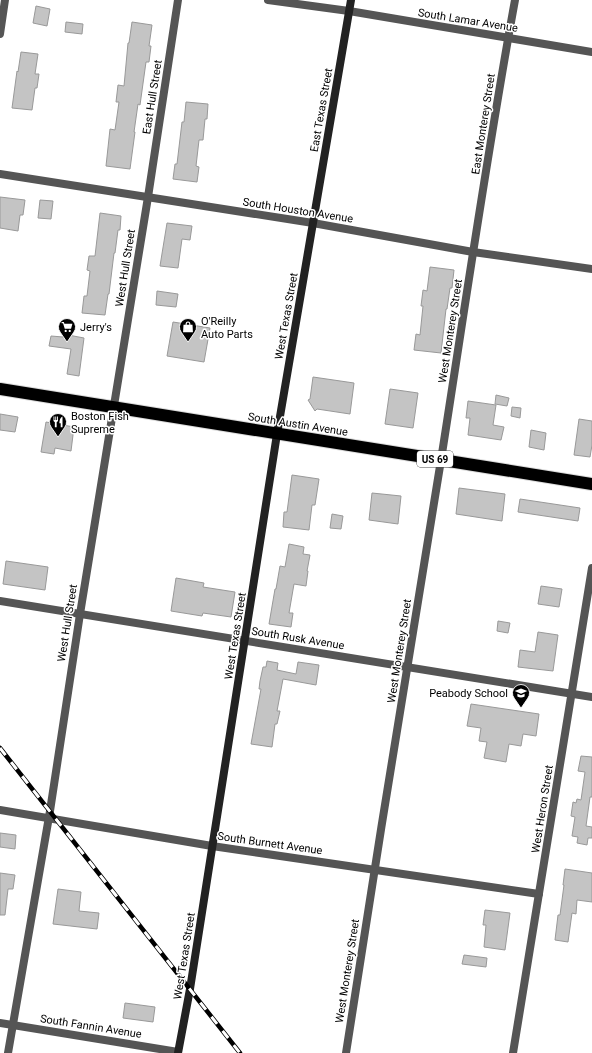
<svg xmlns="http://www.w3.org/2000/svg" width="592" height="1053" font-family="Roboto,sans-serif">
	<rect width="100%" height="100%" fill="#fff"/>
	<g fill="#c4c4c4" stroke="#999">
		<polygon points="36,6 50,9 47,26 33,23"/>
		<polygon points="66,22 83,24 82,34 65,32"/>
		<polygon points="132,22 152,25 149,46 151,46 149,62 146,62 140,105 138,104 134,132 135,132 130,169 106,166 110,129 115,130 119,102 116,102 118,85 124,86 128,43 129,43"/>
		<polygon points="21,52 38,54 35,74 39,74 37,88 35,88 32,110 12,108 17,71 18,72"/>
		<polygon points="186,102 208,104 207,119 205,119 203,140 199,140 196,166 199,167 197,182 173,179 175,164 177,164 182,122 184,122"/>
		<polygon points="0,197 25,200 23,215 20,215 18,231 0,228"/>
		<polygon points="40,200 53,201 51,219 38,218"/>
		<polygon points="100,213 121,216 120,230 118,230 115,253 114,253 109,294 108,294 105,315 82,313 84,296 87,296 90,271 87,270 89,256 95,256"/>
		<polygon points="167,223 192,226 190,240 182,239 178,268 160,266"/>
		<polygon points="430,267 454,270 452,288 450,288 447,309 446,309 441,353 414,350 416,334 420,335 423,306 421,306 423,290 427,291"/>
		<polygon points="157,291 178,294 176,307 156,305"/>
		<polygon points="173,322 210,328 204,362 167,356"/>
		<polygon points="63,334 84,338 79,376 67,374 71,349 49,346 51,336 63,337"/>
		<polygon points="313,377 354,383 350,414 317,409 315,411 308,400 310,399"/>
		<polygon points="390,389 418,393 413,428 385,424"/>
		<polygon points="496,395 509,398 507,406 495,404"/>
		<polygon points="468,401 496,405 493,425 504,427 501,440 468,435 470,418 466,418"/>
		<polygon points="512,407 521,408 520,418 511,416"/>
		<polygon points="0,414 18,417 15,432 0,430"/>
		<polygon points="579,419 592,421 592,445 590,457 574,455"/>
		<polygon points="46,422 74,427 71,451 55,448 54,454 41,452"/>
		<polygon points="531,430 546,433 544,450 529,447"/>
		<polygon points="292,475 319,479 315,505 312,505 309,530 283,527 284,512 287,512"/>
		<polygon points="459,488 505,494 502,521 456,514"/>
		<polygon points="372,493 401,496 398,524 369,520"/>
		<polygon points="520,499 580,508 578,521 518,512"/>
		<polygon points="332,514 343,516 341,529 330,528"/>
		<polygon points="289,544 304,547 303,554 310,555 307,571 308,571 306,586 294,584 289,613 293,613 291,627 269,624 275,589 276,589 280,566 285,567"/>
		<polygon points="6,561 48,567 45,590 3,584"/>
		<polygon points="176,578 204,583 203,587 235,592 231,617 203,613 202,616 171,611"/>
		<polygon points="541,586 562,589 559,607 538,604"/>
		<polygon points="498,621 510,623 508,633 497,631"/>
		<polygon points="538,632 558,635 553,671 518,667 520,650 535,652"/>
		<polygon points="267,661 278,663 277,670 296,674 298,662 319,665 316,685 283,679 277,711 280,711 277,724 275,724 272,747 251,744 261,689 259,689 260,681 263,667 266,667"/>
		<polygon points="471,704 539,714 536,736 523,734 521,746 509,744 506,762 484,758 487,742 479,741 481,728 467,726"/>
		<polygon points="581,756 592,757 592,797 590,797 586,826 592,827 592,838 588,838 587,845 577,843 578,837 572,836 575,817 571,816 573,802 576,803 577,799 581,800 585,772 578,771"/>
		<polygon points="0,833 16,835 15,849 0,847"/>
		<polygon points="565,869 592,873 592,902 577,900 576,914 572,913 568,942 555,940 558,915 560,915 564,885 563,885"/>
		<polygon points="0,873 15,875 13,889 8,889 5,915 0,915"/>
		<polygon points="58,889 81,892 79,911 99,913 97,929 53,924"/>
		<polygon points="485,910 510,913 505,950 484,947 486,925 483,925"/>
		<polygon points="464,955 487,958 486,967 462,964"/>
		<polygon points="125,1003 155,1007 153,1022 123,1018"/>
	</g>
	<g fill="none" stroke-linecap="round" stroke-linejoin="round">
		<defs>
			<polyline id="highway" points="0,389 592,484"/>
		</defs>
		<use href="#highway" stroke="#dbdbdb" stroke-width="14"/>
		<g stroke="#555" stroke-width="8">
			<polyline points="268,0 349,11 592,52"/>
			<polyline points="0,34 5,0"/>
			<polyline points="0,174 313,223 473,252 592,269"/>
			<polyline points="0,601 592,697"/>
			<polyline points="0,810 212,846 539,894"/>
			<polyline points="0,1023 178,1052"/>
			<polyline points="8,1053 50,811 80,614 148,197 178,0"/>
			<path d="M346 1053C376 855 409 658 441 460 465 307 487 153 515 0"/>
			<polyline points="513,1053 592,568"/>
		</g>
		<polyline stroke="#222" stroke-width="8" points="178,1053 190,989 277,434 351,0"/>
		<use href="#highway" stroke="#000" stroke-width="12"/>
		<defs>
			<polyline id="rail" points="0,748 240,1053"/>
		</defs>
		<use href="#rail" stroke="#000" stroke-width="4.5"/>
		<use href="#rail" stroke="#fff" stroke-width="3" stroke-dasharray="9" stroke-linecap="butt"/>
	</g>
	<defs>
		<symbol id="supermarket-pin" viewBox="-11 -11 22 30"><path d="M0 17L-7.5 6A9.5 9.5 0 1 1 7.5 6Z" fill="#000" stroke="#fff"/><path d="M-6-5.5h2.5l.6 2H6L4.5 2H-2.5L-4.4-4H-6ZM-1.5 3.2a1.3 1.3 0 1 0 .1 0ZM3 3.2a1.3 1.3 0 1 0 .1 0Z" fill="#fff"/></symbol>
		<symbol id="shop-pin" viewBox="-11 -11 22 30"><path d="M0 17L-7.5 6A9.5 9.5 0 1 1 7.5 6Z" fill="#000" stroke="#fff"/><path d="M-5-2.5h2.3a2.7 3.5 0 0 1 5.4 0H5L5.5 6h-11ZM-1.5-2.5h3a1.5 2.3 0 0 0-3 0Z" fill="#fff"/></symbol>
		<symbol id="restaurant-pin" viewBox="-11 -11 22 30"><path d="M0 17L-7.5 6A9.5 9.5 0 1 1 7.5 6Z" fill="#000" stroke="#fff"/><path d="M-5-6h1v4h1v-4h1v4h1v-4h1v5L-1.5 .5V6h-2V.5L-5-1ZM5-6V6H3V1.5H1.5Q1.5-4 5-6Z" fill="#fff"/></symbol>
		<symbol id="school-pin" viewBox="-11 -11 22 30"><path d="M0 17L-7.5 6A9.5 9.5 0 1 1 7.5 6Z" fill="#000" stroke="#fff"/><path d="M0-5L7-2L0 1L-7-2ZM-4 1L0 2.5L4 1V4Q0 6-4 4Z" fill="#fff"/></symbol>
	</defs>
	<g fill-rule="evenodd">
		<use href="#supermarket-pin" x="57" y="317" width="20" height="27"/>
		<use href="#shop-pin" x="178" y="317" width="20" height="27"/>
		<use href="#restaurant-pin" x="48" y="412" width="20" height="27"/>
		<use href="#school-pin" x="511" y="683" width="20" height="27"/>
	</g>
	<g text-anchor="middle" stroke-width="3" stroke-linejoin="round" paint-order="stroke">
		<rect fill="#fff" stroke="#4c4c4c" stroke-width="1" x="417" y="451" width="36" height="16" rx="3"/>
		<g font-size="10" font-weight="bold" fill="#000">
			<text x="435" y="463">US 69</text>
		</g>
		<g font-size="11" fill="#000" stroke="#fff">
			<text transform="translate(468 20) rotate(9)" y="4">South Lamar Avenue</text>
			<text transform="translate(152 97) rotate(-81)" y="4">East Hull Street</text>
			<text transform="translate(321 110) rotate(-80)" y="4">East Texas Street</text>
			<text transform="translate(483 124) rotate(-81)" y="4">East Monterey Street</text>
			<text transform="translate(298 210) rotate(9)" y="4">South Houston Avenue</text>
			<text transform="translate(125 268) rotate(-81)" y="4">West Hull Street</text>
			<text transform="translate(286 316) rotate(-80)" y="4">West Texas Street</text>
			<text transform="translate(450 331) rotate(-81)" y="4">West Monterey Street</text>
			<text transform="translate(298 424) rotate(9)" y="4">South Austin Avenue</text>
			<text transform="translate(67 623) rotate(-81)" y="4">West Hull Street</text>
			<text transform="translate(235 636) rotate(-81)" y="4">West Texas Street</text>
			<text transform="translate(298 638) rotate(9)" y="4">South Rusk Avenue</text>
			<text transform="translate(399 651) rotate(-81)" y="4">West Monterey Street</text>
			<text transform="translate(542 809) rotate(-81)" y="4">West Heron Street</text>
			<text transform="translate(270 843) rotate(8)" y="4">South Burnett Avenue</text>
			<text transform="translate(184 956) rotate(-81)" y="4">West Texas Street</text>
			<text transform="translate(347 971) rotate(-81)" y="4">West Monterey Street</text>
			<text transform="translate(91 1026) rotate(9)" y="4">South Fannin Avenue</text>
		</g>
		<g font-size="11" fill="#000" stroke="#fff" text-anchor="start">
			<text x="201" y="325">O'Reilly<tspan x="201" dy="13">Auto Parts</tspan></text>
			<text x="80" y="331">Jerry's</text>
			<text x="71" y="420">Boston Fish<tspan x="71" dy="13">Supreme</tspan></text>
			<text x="508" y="697" text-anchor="end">Peabody School</text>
		</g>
	</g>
</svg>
